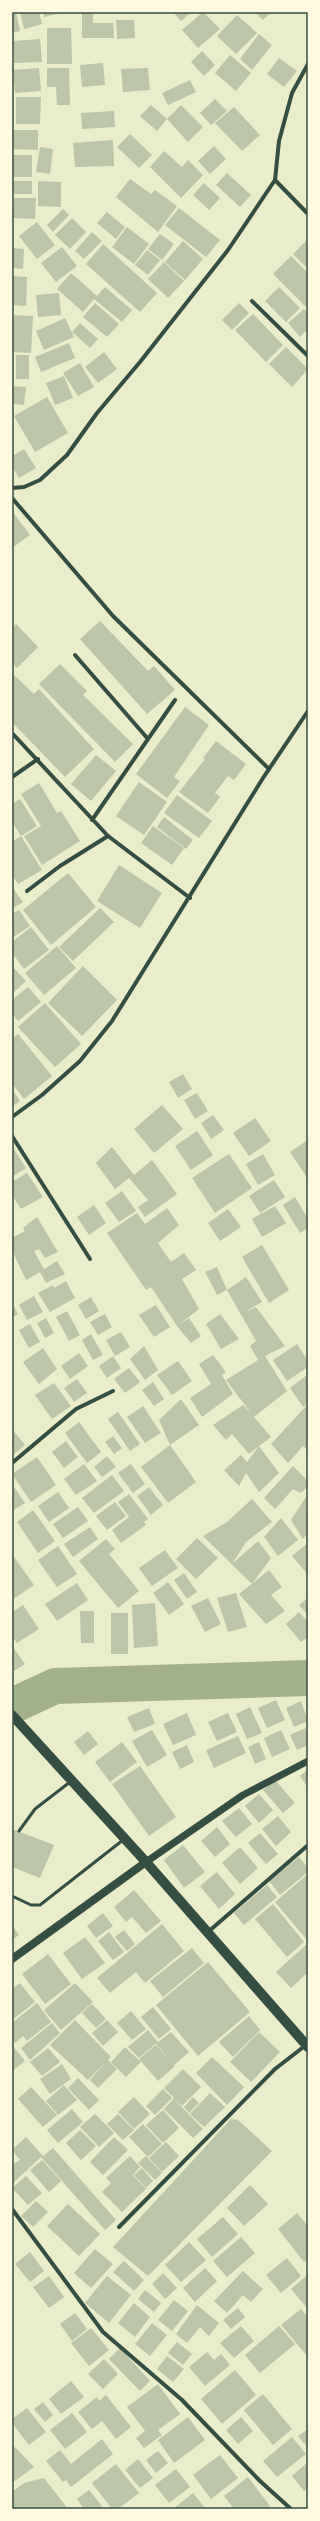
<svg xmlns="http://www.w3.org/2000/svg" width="320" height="2521" font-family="'PT Sans Narrow',sans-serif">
	<rect width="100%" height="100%" fill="#e9edc9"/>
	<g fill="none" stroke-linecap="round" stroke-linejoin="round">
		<polyline stroke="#a3b18a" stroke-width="36" points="12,1706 55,1686 308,1678"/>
	</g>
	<g fill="#bcc5a7">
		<polygon points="12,12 16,12 20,31 12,33"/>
		<polygon points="20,12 39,12 42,24 24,29"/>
		<polygon points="43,12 61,12 61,13 44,17"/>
		<polygon points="82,12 93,12 93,23 113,23 114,38 82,38"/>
		<polygon points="173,12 191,12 181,21"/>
		<polygon points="203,12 220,29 198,48 182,30"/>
		<polygon points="255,12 271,12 263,20"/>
		<polygon points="237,15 257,33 236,54 217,36"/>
		<polygon points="116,20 134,20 135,38 117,39"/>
		<polygon points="47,28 71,28 72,64 47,64"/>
		<polygon points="259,34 272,45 252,70 240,59"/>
		<polygon points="40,39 42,62 14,63 13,41"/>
		<polygon points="202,51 215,65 204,76 191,62"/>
		<polygon points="230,55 251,73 236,91 215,73"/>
		<polygon points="279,58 297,71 284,87 267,74"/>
		<polygon points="103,63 105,85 82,87 80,65"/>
		<polygon points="39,68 41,91 15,93 13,70"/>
		<polygon points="47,68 69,68 70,105 57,105 56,87 47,87"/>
		<polygon points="148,68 150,90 123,92 121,69"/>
		<polygon points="190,80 196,92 168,105 162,93"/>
		<polygon points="16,97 41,97 40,124 16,124"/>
		<polygon points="215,99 227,111 211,125 200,113"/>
		<polygon points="151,105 167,119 157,131 140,116"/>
		<polygon points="181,105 203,127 188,142 167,119"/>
		<polygon points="234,107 260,135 242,151 215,123"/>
		<polygon points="114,111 115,127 82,129 81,113"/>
		<polygon points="12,130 38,130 38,150 12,149"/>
		<polygon points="130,134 152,155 139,168 117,147"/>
		<polygon points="113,140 114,166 75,167 73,143"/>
		<polygon points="214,146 226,159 210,174 198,161"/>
		<polygon points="40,147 53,149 50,174 36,172"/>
		<polygon points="164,151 182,167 188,160 203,175 181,198 150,167"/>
		<rect x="12" y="155" width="20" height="22"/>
		<polygon points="227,173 251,195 240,207 216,185"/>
		<polygon points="130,179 151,194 155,190 177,206 158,232 116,197"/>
		<rect x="12" y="181" width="20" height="13"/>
		<polygon points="38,181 61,182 61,207 38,206"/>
		<polygon points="204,183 220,198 209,210 193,195"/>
		<polygon points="14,198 36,198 35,219 13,218"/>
		<polygon points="179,208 220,240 206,257 165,225"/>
		<polygon points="63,209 69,215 53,232 47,225"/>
		<polygon points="107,212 125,227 116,239 97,223"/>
		<polygon points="72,218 86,232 70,249 55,235"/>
		<polygon points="37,222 55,245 37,259 19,236"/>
		<polygon points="127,227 149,244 134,264 112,247"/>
		<polygon points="92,232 102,241 84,259 75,251"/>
		<polygon points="160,234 174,244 162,260 148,249"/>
		<polygon points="308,239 308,269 293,254"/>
		<polygon points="183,241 203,259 185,280 165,262"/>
		<polygon points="103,244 157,293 140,312 86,264"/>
		<polygon points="62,247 77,266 56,282 41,263"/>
		<polygon points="12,248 24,249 23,269 12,268"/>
		<polygon points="147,250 160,260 148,275 135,265"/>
		<polygon points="291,256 308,273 308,309 273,274"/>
		<polygon points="164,262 184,281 168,298 148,279"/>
		<polygon points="71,273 97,296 105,287 132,310 122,322 94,299 83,312 57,289"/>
		<polygon points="12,276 27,277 26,306 12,305"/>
		<polygon points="279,287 300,308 286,322 265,301"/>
		<polygon points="59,293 61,315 38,317 36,295"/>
		<polygon points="95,303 119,324 107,337 83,317"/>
		<polygon points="239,303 249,313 232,330 222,320"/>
		<polygon points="304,309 308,313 308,329 300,337 288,323"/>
		<polygon points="253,314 283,345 266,362 235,330"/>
		<polygon points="12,315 33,316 31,353 12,352"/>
		<polygon points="65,318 74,337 44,350 36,331"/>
		<polygon points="80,323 98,339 90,348 72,332"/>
		<polygon points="69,343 75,358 41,372 35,357"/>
		<polygon points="286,347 308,369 292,387 269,364"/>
		<polygon points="104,352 117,369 98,383 85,367"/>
		<rect x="16" y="355" width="13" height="24"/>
		<polygon points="80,363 94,387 78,396 63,373"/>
		<polygon points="64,376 73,398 55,405 46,383"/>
		<polygon points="12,386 26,387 24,405 12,404"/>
		<polygon points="47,397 68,433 35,452 14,416"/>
		<polygon points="24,449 36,468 19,478 12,466 12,456"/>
		<polygon points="12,511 30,535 12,548"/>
		<polygon points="100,621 148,671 154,666 175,690 147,714 80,639"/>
		<polygon points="16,624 38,647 17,668 12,663 12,629"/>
		<polygon points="60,664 87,691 83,695 133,744 115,762 39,684"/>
		<polygon points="12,673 34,694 39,689 94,749 65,777 12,722"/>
		<polygon points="185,707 209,725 174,777 180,781 167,798 136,774"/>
		<polygon points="216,741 246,764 234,780 228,776 215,793 220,797 208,813 179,792 205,759 203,758"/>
		<polygon points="96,755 116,771 91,801 71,784"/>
		<polygon points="139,782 167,802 144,835 116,816"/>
		<polygon points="39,783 57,813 61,811 80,841 42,865 24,836 41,826 21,794"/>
		<polygon points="177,795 212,821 199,838 164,813"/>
		<polygon points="20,799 37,826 21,836 12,822 12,804"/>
		<polygon points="164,817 193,840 186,849 157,827"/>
		<polygon points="153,826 184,848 172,865 141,843"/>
		<polygon points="21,836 42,870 18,884 12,874 12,842"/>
		<polygon points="119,865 162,893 140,928 97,901"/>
		<polygon points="68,873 96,907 51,945 23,910"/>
		<polygon points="12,887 23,902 12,909"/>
		<polygon points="100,908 114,922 73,961 59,947"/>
		<polygon points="19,910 30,926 12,938 12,914"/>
		<polygon points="31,927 49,950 24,969 12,953 12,942"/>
		<polygon points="57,946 76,968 44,995 25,973"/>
		<polygon points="12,966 26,981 12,994"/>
		<polygon points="83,966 117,1000 82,1036 48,1003"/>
		<polygon points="28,987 41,1002 18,1021 12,1013 12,1000"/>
		<polygon points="45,1003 81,1044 55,1067 18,1027"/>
		<polygon points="18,1034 52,1076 24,1099 12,1083 12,1073 14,1071 12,1068 12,1039"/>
		<polygon points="183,1074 192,1089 178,1098 169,1082"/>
		<polygon points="12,1089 20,1101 12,1107"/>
		<polygon points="197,1093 208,1111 195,1119 184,1100"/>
		<polygon points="162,1105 183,1129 154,1153 134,1129"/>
		<polygon points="213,1115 224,1130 211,1139 201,1123"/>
		<polygon points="255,1118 271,1141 249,1156 233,1133"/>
		<polygon points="197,1131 213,1155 191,1170 175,1146"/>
		<polygon points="308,1140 308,1179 290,1152"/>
		<polygon points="12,1146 26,1168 12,1177"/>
		<polygon points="112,1147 134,1175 152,1160 177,1194 145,1217 138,1207 148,1200 129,1178 115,1189 96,1163"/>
		<polygon points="229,1154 252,1188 215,1213 192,1178"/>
		<polygon points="263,1154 275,1175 258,1185 246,1164"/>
		<polygon points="27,1173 43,1197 21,1209 12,1195 12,1182"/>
		<polygon points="274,1180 285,1197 260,1213 249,1196"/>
		<polygon points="122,1191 136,1211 119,1222 105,1203"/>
		<polygon points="295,1197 308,1219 308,1228 300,1233 283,1205"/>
		<polygon points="94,1205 106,1223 89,1235 77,1217"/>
		<polygon points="275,1206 286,1223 262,1237 252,1219"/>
		<polygon points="167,1208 179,1225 158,1243 171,1262 184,1253 196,1270 182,1279 199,1309 177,1326 189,1318 201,1336 191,1343 177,1326 151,1287 146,1290 107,1233 137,1213 145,1224"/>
		<polygon points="228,1209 241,1227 220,1241 208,1223"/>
		<polygon points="37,1217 58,1252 45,1258 39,1249 34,1251 44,1269 57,1261 65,1274 46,1283 40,1272 26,1280 12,1250 12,1238 25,1231 23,1228"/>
		<polygon points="262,1245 289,1290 269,1303 242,1257"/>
		<polygon points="217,1267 227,1290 217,1295 205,1272"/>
		<polygon points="246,1277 262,1302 245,1312 256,1307 285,1346 265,1356 287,1391 254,1417 271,1437 259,1446 279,1473 259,1492 246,1473 239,1486 224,1470 241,1455 247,1462 259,1446 249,1454 232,1434 226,1440 213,1425 243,1405 251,1413 226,1380 258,1360 250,1346 256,1341 227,1290"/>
		<polygon points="66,1281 75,1298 50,1312 38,1293 53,1285 54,1288"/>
		<polygon points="34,1296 43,1312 27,1320 19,1305"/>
		<polygon points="91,1297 99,1311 86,1319 78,1305"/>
		<polygon points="12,1303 18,1314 12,1318"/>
		<polygon points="156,1305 170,1327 154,1337 139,1315"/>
		<polygon points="67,1311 80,1335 69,1341 56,1317"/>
		<polygon points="105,1314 112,1327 98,1335 90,1322"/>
		<polygon points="220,1314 239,1339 221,1349 206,1324"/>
		<polygon points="46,1318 54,1333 45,1338 37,1323"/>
		<polygon points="30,1324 40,1342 29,1348 19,1330"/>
		<polygon points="121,1332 130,1347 115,1356 106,1340"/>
		<polygon points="91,1334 103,1355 93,1360 82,1340"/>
		<polygon points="297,1344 308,1361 308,1367 287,1381 273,1360"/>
		<polygon points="144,1346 158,1370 145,1380 130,1359"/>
		<polygon points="43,1348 57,1369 39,1384 23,1362"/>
		<polygon points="79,1353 88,1366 70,1379 61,1366"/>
		<polygon points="213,1355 226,1372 222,1375 233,1394 202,1417 190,1398 211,1384 199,1364"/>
		<polygon points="113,1356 121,1368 107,1378 99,1366"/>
		<polygon points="178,1361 192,1381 172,1395 157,1375"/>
		<polygon points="129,1368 140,1382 125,1393 114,1379"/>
		<polygon points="307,1375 308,1403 303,1407 290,1388"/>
		<polygon points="77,1379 87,1393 74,1402 64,1388"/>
		<polygon points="153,1382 164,1399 154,1406 142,1390"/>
		<polygon points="54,1383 71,1406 52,1419 35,1395"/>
		<polygon points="181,1399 199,1425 170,1445 159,1420"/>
		<polygon points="308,1404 308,1450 303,1446 288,1463 271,1444"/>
		<polygon points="143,1406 161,1433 145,1443 127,1417"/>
		<polygon points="118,1412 140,1444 130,1451 108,1419"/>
		<polygon points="79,1422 101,1452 87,1463 65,1433"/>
		<polygon points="12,1429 25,1445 12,1456"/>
		<polygon points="113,1436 122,1448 114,1454 105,1442"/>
		<polygon points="66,1441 78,1457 64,1468 52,1452"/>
		<polygon points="170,1445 196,1482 168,1503 141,1467"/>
		<polygon points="107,1456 116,1467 102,1477 94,1467"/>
		<polygon points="37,1457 56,1485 31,1502 12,1474"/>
		<polygon points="84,1464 97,1481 76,1495 64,1479"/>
		<polygon points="131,1464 145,1484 133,1493 118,1473"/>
		<polygon points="293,1466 308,1481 308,1486 301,1493 293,1489 275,1509 264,1498"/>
		<polygon points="112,1475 124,1491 94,1513 82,1498"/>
		<polygon points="12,1484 25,1503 12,1511"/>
		<polygon points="149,1487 163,1505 151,1515 137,1496"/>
		<polygon points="58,1492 69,1508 49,1522 38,1506"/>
		<polygon points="129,1494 148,1519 144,1522 146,1525 121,1543 112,1530 129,1517 118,1502"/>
		<polygon points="306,1497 308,1533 303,1539 291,1520"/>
		<polygon points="252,1499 272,1522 246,1542 232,1564 258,1541 271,1558 252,1584 203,1536 227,1522"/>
		<polygon points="115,1502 126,1516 107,1530 96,1516"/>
		<polygon points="78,1507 88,1521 63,1538 53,1524"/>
		<polygon points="33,1510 55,1541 38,1553 17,1522"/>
		<polygon points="281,1518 298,1540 278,1556 264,1537"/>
		<polygon points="90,1527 98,1539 73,1557 64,1544"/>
		<polygon points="197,1538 218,1558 196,1579 176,1559"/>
		<polygon points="106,1539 115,1549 109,1554 139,1591 118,1608 79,1561"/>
		<polygon points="308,1543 308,1575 292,1556"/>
		<polygon points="58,1546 77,1574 57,1587 38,1560"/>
		<polygon points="165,1550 178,1568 152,1586 139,1568"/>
		<polygon points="14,1557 34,1585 12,1600 12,1559"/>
		<polygon points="269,1570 282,1587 271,1595 285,1611 266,1624 239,1594"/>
		<polygon points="184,1573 197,1592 187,1599 174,1580"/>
		<polygon points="168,1582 184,1604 169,1615 153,1593"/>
		<polygon points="77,1583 88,1600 57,1621 45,1604"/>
		<polygon points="236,1593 247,1627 228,1632 217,1598"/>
		<polygon points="208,1598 221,1624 205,1632 191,1606"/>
		<polygon points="308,1598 308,1615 299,1605"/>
		<polygon points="155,1603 158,1646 134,1648 132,1605"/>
		<polygon points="23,1605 39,1629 17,1643 12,1636 12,1612"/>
		<polygon points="80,1611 94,1611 94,1643 81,1643"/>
		<polygon points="299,1612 308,1622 308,1637 301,1642 286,1624"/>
		<rect x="111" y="1613" width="17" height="41"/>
		<polygon points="13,1647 25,1664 12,1672 12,1648"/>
		<polygon points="276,1700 285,1720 267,1728 258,1708"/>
		<polygon points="301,1701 308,1721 294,1727 286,1708"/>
		<polygon points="250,1707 262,1733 247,1739 236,1714"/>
		<polygon points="149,1708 155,1724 134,1732 127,1717"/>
		<polygon points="187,1713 196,1735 173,1745 163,1724"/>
		<polygon points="228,1713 237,1732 217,1741 208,1722"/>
		<polygon points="306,1728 308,1745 297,1750 290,1735"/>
		<polygon points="152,1730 167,1755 147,1767 132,1741"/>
		<polygon points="281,1730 290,1749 272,1757 264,1738"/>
		<polygon points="88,1731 98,1744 84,1755 74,1742"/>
		<polygon points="238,1736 246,1753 214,1768 206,1750"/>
		<polygon points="122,1742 137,1762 110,1782 95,1762"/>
		<polygon points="259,1742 266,1759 255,1764 248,1747"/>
		<polygon points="187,1745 194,1762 180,1769 172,1752"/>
		<polygon points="140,1766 176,1817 149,1836 112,1784"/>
		<polygon points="308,1769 308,1788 300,1776"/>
		<polygon points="275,1780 295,1803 283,1813 263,1790"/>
		<polygon points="259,1794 273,1810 259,1823 245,1806"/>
		<polygon points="239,1808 252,1824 236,1837 222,1821"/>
		<polygon points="278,1816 291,1832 276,1846 262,1829"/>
		<polygon points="217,1827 230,1844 215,1857 201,1841"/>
		<polygon points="12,1829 54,1845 40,1878 12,1867"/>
		<polygon points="260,1833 278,1854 266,1864 248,1843"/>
		<polygon points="183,1845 205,1872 184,1888 164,1860"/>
		<polygon points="240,1847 258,1868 240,1884 222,1863"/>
		<polygon points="299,1857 308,1868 308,1872 280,1895 269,1881"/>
		<polygon points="217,1872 235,1894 219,1909 200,1886"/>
		<polygon points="308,1874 308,1939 307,1940 275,1902"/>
		<polygon points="267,1885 277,1897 244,1925 234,1913"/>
		<polygon points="134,1890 161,1921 146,1933 132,1917 126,1922 114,1907"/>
		<polygon points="273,1904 304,1942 287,1957 255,1919"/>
		<polygon points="103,1913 113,1926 96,1938 87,1926"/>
		<polygon points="162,1924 184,1951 145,1983 136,1972 110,1993 97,1978"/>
		<polygon points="12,1925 19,1935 12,1940"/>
		<polygon points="124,1930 135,1944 127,1951 115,1937"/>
		<polygon points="109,1932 124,1952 113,1960 98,1941"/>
		<polygon points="85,1937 105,1963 82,1979 63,1953"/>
		<polygon points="308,1943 308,1972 291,1988 276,1972"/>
		<polygon points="192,1948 204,1963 163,1997 150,1981"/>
		<polygon points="48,1954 71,1984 45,2004 22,1974"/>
		<polygon points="208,1962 250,2012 198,2056 156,2005"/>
		<polygon points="20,1983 35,2002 12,2020 12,1989"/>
		<polygon points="75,1983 93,2002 61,2030 44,2010"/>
		<polygon points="37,2003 51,2022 27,2041 23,2036 15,2043 12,2040 12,2023"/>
		<polygon points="92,2004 106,2019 96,2028 82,2013"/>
		<polygon points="153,2007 171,2029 159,2039 141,2017"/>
		<polygon points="131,2011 146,2029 132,2040 117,2023"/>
		<polygon points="249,2016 260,2030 233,2057 219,2042"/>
		<polygon points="75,2020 111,2057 108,2060 117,2069 98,2088 90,2080 106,2062 88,2080 50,2045"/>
		<polygon points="107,2020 118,2032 103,2046 92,2033"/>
		<polygon points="52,2023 60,2033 30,2060 21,2048"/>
		<polygon points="148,2030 158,2042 139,2058 128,2047"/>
		<polygon points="171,2032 189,2052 174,2065 156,2044"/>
		<polygon points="259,2032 280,2052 251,2082 230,2062"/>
		<polygon points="12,2045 25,2061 12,2071"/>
		<polygon points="156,2045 175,2066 158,2081 139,2059"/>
		<polygon points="125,2047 141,2062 126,2077 111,2062"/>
		<polygon points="48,2048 60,2062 42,2076 30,2062"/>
		<polygon points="212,2057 244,2087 227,2105 196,2073"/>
		<polygon points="62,2064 71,2079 50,2094 40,2079"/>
		<polygon points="183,2069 201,2087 182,2106 175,2100 203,2129 193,2138 164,2109 174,2098 164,2088"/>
		<polygon points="78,2078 99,2100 89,2110 68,2088"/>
		<polygon points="64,2085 77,2100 58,2115 46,2101"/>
		<polygon points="31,2087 57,2115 43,2127 18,2099"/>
		<polygon points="163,2089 172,2098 155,2115 146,2106"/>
		<polygon points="210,2093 225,2107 204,2127 190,2114"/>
		<polygon points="134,2097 150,2114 134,2129 118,2112"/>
		<polygon points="193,2097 199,2103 189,2113 184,2107"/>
		<polygon points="72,2109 83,2122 58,2143 47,2130"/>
		<polygon points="163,2110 179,2128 163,2143 146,2125"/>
		<polygon points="95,2114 114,2133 99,2147 80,2127"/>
		<polygon points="118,2114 134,2130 123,2140 107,2124"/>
		<polygon points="231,2119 238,2120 272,2151 148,2276 113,2247"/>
		<polygon points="143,2124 162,2144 148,2157 129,2137"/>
		<polygon points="80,2130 96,2146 81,2160 66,2143"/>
		<polygon points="26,2137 43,2156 53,2148 116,2220 105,2230 41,2157 12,2184 12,2165 20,2160 12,2150"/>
		<polygon points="114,2137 128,2150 103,2175 90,2162"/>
		<polygon points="166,2142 179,2156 162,2172 149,2158"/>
		<polygon points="130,2156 140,2167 133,2175 146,2189 122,2212 102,2192 111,2183 106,2178"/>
		<polygon points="146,2156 162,2173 155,2180 138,2163"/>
		<polygon points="42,2160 61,2181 49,2192 30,2170"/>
		<polygon points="142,2168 153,2181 146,2188 134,2175"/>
		<polygon points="26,2176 42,2193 28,2205 12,2188"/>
		<polygon points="250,2185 268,2204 244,2226 227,2208"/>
		<polygon points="36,2201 48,2212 33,2227 21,2216"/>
		<polygon points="68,2204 100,2234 79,2256 47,2226"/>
		<polygon points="297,2213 308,2226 308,2259 304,2262 278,2229"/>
		<polygon points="223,2217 238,2234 212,2257 197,2239"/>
		<polygon points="241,2237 255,2253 227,2277 213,2261"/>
		<polygon points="189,2242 206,2260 181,2282 165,2265"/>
		<polygon points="95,2249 113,2264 91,2288 74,2273"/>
		<polygon points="30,2252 44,2271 30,2282 15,2264"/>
		<polygon points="287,2258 301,2276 281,2293 266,2275"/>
		<polygon points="124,2261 144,2280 134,2291 113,2272"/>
		<polygon points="205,2268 217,2281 195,2302 183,2288"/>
		<polygon points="243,2271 263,2289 251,2302 243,2295 227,2313 214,2301"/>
		<polygon points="163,2273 177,2288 165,2299 152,2284"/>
		<polygon points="308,2274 308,2306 307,2308 291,2289"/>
		<polygon points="49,2276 64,2297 49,2308 33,2287"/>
		<polygon points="107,2276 131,2295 109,2323 85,2303"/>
		<polygon points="145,2290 161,2303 154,2312 138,2299"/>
		<polygon points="174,2300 188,2311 172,2331 158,2320"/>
		<polygon points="134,2303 150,2317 135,2337 118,2323"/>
		<polygon points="197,2305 219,2323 209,2336 200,2327 187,2343 176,2334"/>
		<polygon points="238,2308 245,2317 231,2329 223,2320"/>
		<polygon points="301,2309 308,2317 308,2357 281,2325"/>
		<polygon points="75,2313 87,2329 72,2341 60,2324"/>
		<polygon points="152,2323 167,2335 150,2356 135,2344"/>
		<polygon points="241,2326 254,2341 234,2358 220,2343"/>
		<polygon points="279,2326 295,2344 260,2373 245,2355"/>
		<polygon points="91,2328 109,2350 89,2366 71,2343"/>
		<polygon points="177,2342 192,2354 183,2365 168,2353"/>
		<polygon points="120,2348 150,2381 140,2391 109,2359"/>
		<polygon points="207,2352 214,2360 221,2354 230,2365 205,2386 189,2367"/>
		<polygon points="167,2356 184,2369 173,2382 157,2369"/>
		<polygon points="104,2359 118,2374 103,2389 88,2374"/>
		<polygon points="235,2370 256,2395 222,2424 201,2399"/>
		<polygon points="71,2381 84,2397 61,2414 49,2399"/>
		<polygon points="158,2384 180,2414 158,2430 162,2435 144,2448 136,2438 145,2431 127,2407"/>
		<polygon points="263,2394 292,2429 273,2445 244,2410"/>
		<polygon points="106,2395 131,2427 116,2439 102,2421 92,2429 78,2412 97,2397 99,2401"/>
		<polygon points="43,2402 53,2415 45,2422 34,2409"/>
		<polygon points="27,2408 46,2432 29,2445 12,2423 12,2419"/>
		<polygon points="72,2413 87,2432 65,2449 50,2430"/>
		<polygon points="188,2417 205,2440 174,2463 158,2440"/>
		<polygon points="241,2417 253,2431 238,2444 226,2430"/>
		<polygon points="308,2429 308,2448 298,2436"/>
		<polygon points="292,2437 306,2454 277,2477 263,2461"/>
		<polygon points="102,2439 113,2454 71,2487 66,2480 63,2482 46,2461 60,2450 71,2464"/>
		<polygon points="12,2444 34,2467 12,2483"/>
		<polygon points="158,2451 168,2463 156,2473 146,2460"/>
		<polygon points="220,2455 238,2478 211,2499 193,2475"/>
		<polygon points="138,2459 153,2478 140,2488 125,2470"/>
		<polygon points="308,2462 308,2488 304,2491 292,2476"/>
		<polygon points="116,2464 139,2493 118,2509 112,2509 92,2483"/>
		<polygon points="176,2469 190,2487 169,2503 155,2485"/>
		<polygon points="248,2477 270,2506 266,2509 234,2509 224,2496"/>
		<polygon points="44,2478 68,2509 12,2509 12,2492 24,2483"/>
		<polygon points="89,2490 102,2506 97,2509 84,2509 77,2499"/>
		<polygon points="193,2493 205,2508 173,2509"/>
	</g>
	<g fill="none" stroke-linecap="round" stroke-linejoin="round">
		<g stroke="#344e41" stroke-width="3">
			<polyline points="19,1831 35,1809 70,1782"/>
			<polyline points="12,1896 31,1905 40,1905 123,1840"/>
		</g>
		<g stroke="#344e41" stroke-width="4">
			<polyline points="275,180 308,214"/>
			<polyline points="252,301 308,356"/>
			<polyline points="12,488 24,487 40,480 67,455 97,413 140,362 228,250 275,180 279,141 292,93 308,64"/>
			<polyline points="12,498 113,616 269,769"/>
			<polyline points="75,655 148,739"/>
			<polyline points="12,733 108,836 190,898"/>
			<polyline points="12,777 38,759"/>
			<polyline points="92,820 175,700"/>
			<polyline points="27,891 60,866 108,836"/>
			<polyline points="12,1117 42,1095 80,1061 112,1021 263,778 308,711"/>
			<polyline points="12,1136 90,1259"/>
			<polyline points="12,1463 76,1409 113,1391"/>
			<polyline points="208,1932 307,1846"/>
			<polyline points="12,2209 103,2332 182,2400 260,2481 291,2509"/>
			<polyline points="119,2227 275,2069 306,2045"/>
		</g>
		<polyline stroke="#344e41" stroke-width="7" points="146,1862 243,1795 308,1761"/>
		<polyline stroke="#344e41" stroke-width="8" points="12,1959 146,1862"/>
		<polyline stroke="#344e41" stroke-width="10" points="12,1715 146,1862 308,2047"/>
	</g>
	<rect width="320" height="2521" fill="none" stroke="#fefae0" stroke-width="26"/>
	<rect x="13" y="13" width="294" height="2495" fill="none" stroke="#344e41" stroke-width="1.5"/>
</svg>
